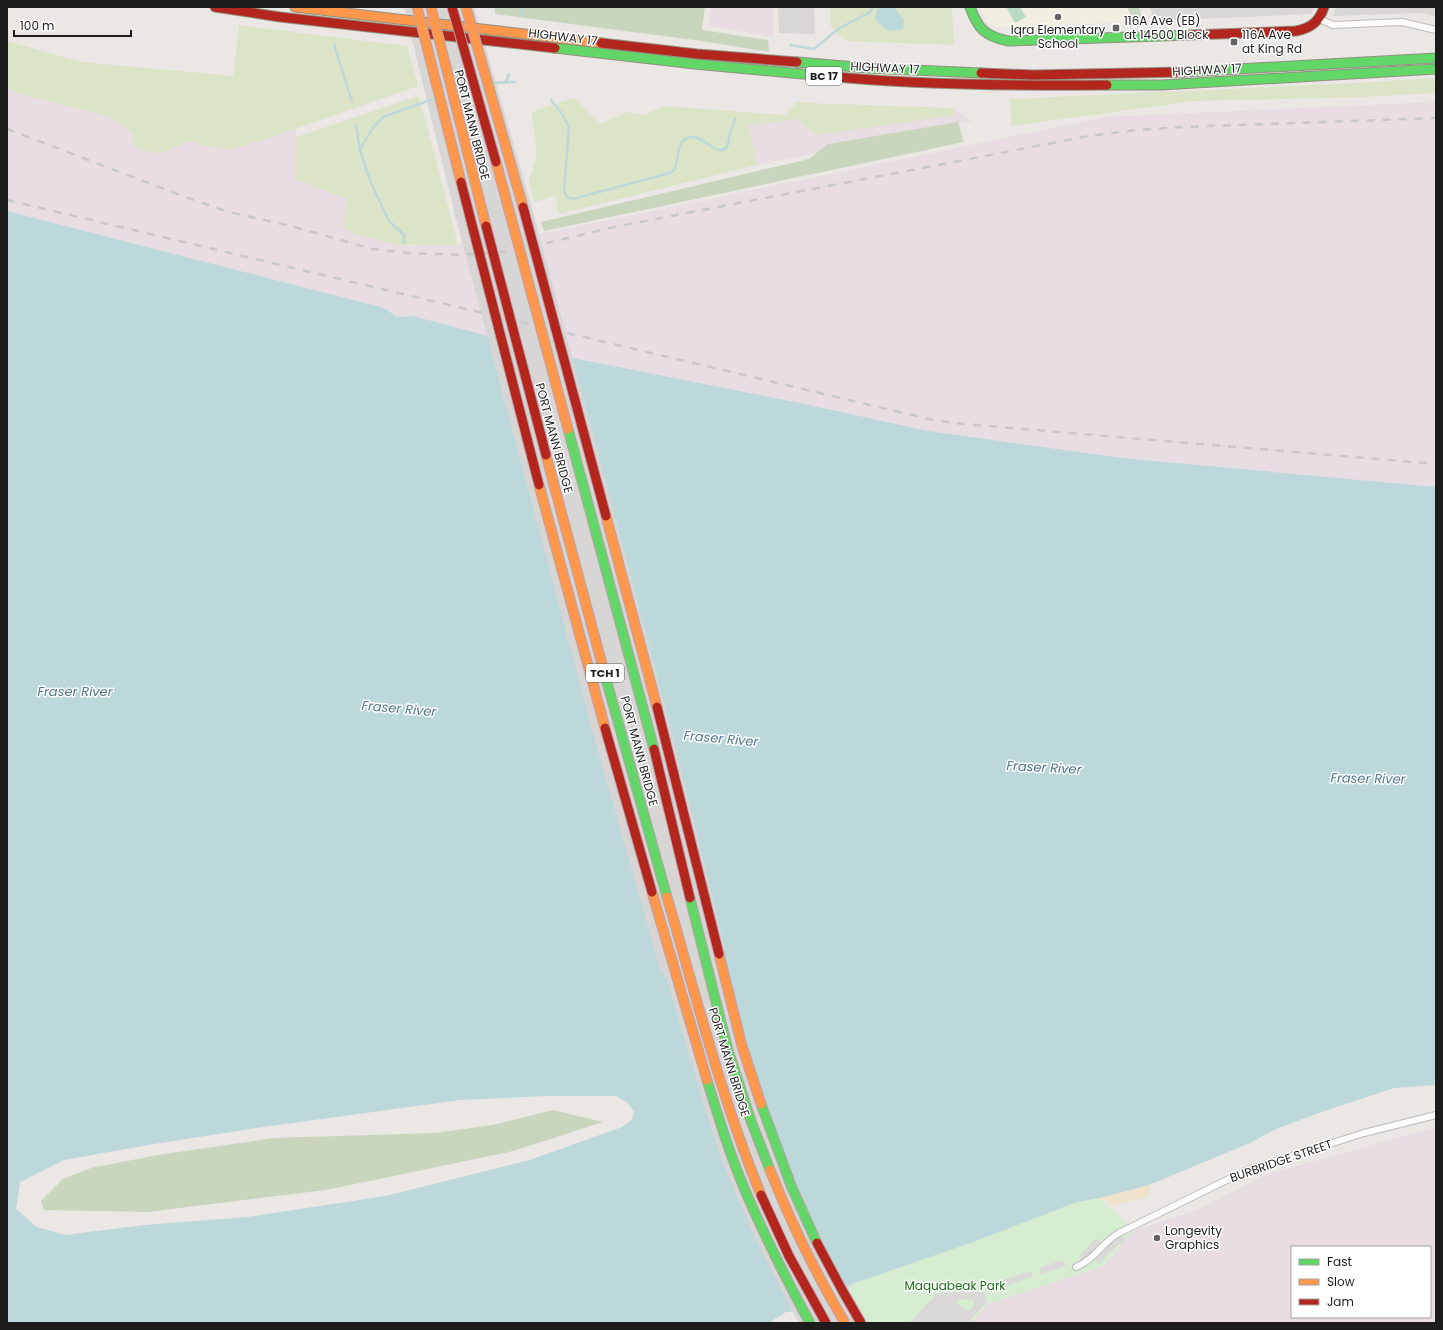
<svg xmlns="http://www.w3.org/2000/svg" width="1443" height="1330" font-family="Poppins,sans-serif">
	<rect width="100%" height="100%" fill="#eae7e4"/>
	<g fill="#d9d7d6">
		<polygon points="778,7 814,7 815,34 779,33"/>
		<polygon points="1151,7 1314,7 1314,9 1311,14 1152,21"/>
		<polygon points="1336,7 1436,7 1436,16 1420,13 1333,16"/>
	</g>
	<g fill="#e7dde3" fill-rule="evenodd">
		<polygon points="711,7 774,7 774,37 709,26"/>
		<polygon points="7,86 17,93 108,116 133,133 131,140 164,152 189,141 205,146 233,149 296,129 295,179 347,199 343,227 407,246 483,243 512,240 1106,117 1436,102 1436,487 1122,458 928,431 800,403 563,356 413,316 397,317 384,308 7,211"/>
		<polygon points="953,108 972,121 757,165 749,125 798,119"/>
		<path d="M1436 1127V1323H971L988 1304 1103 1266 1133 1231 1197 1210 1268 1174ZM1292 1247H1430V1317H1292Z"/>
	</g>
	<polygon fill="#f3efe0" points="979,7 1128,7 1130,11 1132,22 998,27 989,24"/>
	<g fill="#dbe4c6">
		<polygon points="830,7 952,7 954,45 846,41 831,27"/>
		<polygon points="239,25 407,46 418,86 266,139 233,149 205,146 189,141 164,152 152,153 134,147 132,145 133,133 108,116 17,93 7,86 7,41 81,62 233,76"/>
		<polygon points="1436,78 1436,93 1361,97 1195,101 1011,126 1010,99 1358,83"/>
		<polygon points="418,96 423,111 458,245 400,245 354,234 343,227 347,199 295,179 296,137"/>
		<polygon points="574,98 600,124 628,112 644,115 665,106 785,115 798,101 806,103 953,108 956,115 816,135 798,119 749,125 757,165 559,214 555,196 535,202 529,182 537,154 532,112"/>
	</g>
	<g fill="#c9d5bc">
		<polygon points="495,7 705,7 702,30 768,40 769,52 702,41 495,14"/>
		<polygon points="1127,7 1139,7 1144,25 1135,25"/>
		<polygon points="958,122 964,142 544,231 541,222 809,159 828,144"/>
		<polygon points="553,1110 603,1122 513,1151 326,1190 147,1212 44,1210 41,1201 63,1179 91,1168 158,1155 274,1138 435,1133 493,1125"/>
	</g>
	<path fill="#f0e3cb" d="M1149 1185C1154 1201 1131 1200 1121 1203 1118 1204 1116 1206 1113 1208L1108 1201 1104 1200 1098 1203H1074L1128 1191Z"/>
	<polygon fill="#d6edd2" points="1097,1194 1133,1231 1103,1266 988,1304 971,1323 844,1323 840,1280"/>
	<polygon fill="#b5dbc5" points="1006,7 1020,7 1026,17 1015,23"/>
	<g fill="#dad9d8" fill-rule="evenodd">
		<polygon points="1122,1236 1125,1240 1117,1246 1099,1264 1095,1260 1112,1243"/>
		<polygon points="1096,1238 1101,1242 1087,1256 1080,1260 1079,1256"/>
		<polygon points="1063,1260 1066,1266 1041,1274 1039,1268"/>
		<polygon points="1031,1271 1033,1276 996,1289 994,1283"/>
		<path d="M947 1292H984L987 1302 967 1323H909L933 1298 939 1293ZM960 1299 972 1300 974 1302V1305L969 1310H965L957 1303 958 1300Z"/>
	</g>
	<g fill="#bcd8da" fill-rule="evenodd">
		<path d="M878 7H894L904 20 903 29C887 33 885 30 875 18Z"/>
		<path d="M7 211 384 308 397 317 413 316 563 356 800 403 928 431 1122 458 1436 487V1085L1394 1088 1333 1108 1278 1128 1250 1143 1149 1185 1104 1197 1074 1203 976 1241 852 1284 823 1302 806 1310 786 1312 768 1323H7ZM546 1096H616L628 1103 634 1112 632 1120 622 1127 530 1160 386 1196 247 1217 145 1225 65 1235 37 1227 16 1209 20 1182 64 1160 148 1145 256 1128 460 1100Z"/>
	</g>
	<polygon fill="#d7d6d5" points="404,7 474,7 530,201 602,467 672,732 725,949 723,950 747,1045 761,1091 792,1175 811,1219 833,1262 868,1323 799,1323 757,1243 737,1197 718,1150 705,1109 667,980 660,969 598,752 456,219"/>
	<g fill="none" stroke-linecap="round" stroke-linejoin="round">
		<g stroke="#bcd8da" stroke-width="2.5">
			<polyline points="523,7 523,14"/>
			<polyline points="334,44 352,102"/>
			<polyline points="791,45 814,49 838,29 869,13 874,7"/>
			<polyline points="506,82 509,74"/>
			<polyline points="491,83 515,82"/>
			<polyline points="456,92 472,87"/>
			<path d="M551 100 562 114 569 127 564 190 567 197 573 199 670 173 675 169C679 158 676 140 690 137 702 134 717 157 726 148 730 144 728 138 730 133 731 129 734 124 735 119"/>
			<polyline points="356,125 360,150"/>
			<polyline points="404,243 404,235 389,221 370,181 360,150 372,129 383,117 436,98"/>
		</g>
		<defs>
			<g id="street">
				<polyline points="1319,19 1333,25 1402,22 1436,30"/>
				<path d="M1076 1267C1094 1260 1103 1242 1119 1233L1245 1171 1364 1133 1436 1115"/>
			</g>
			<g id="fast">
				<path d="M970 7C978 29 985 36 1008 41L1191 35"/>
				<polyline points="555,48 695,64 824,76"/>
				<polyline points="797,62 868,68 981,73"/>
				<polyline points="1184,72 1436,58"/>
				<polyline points="1107,85 1161,85 1436,69"/>
			</g>
			<polyline id="slow" points="295,7 601,43"/>
			<g id="jam">
				<polyline points="215,7 280,17 555,48"/>
				<path d="M1191 35 1296 31C1311 28 1319 22 1324 7"/>
				<polyline points="601,43 697,54 797,62"/>
				<polyline points="981,73 1033,75 1184,72"/>
				<path d="M824 76C918 85 1013 86 1107 85"/>
			</g>
		</defs>
		<use href="#street" stroke="#bdbcbb" stroke-width="8"/>
		<use href="#fast" stroke="#91907f" stroke-width="11"/>
		<use href="#slow" stroke="#91907f" stroke-width="11"/>
		<use href="#jam" stroke="#91907f" stroke-width="11"/>
		<use href="#street" stroke="#fcfbfb" stroke-width="6"/>
		<use href="#fast" stroke="#63d668" stroke-width="9"/>
		<use href="#slow" stroke="#ff974d" stroke-width="9"/>
		<use href="#jam" stroke="#b3261e" stroke-width="9"/>
		<g stroke="#c9c8c8" stroke-width="2.5" stroke-dasharray="8 8" stroke-linecap="butt">
			<polyline points="7,129 188,198 229,212 291,226 372,249 408,253 461,255 514,251 614,227 1089,136 1136,130 1182,127 1436,118"/>
			<polyline points="7,200 929,419 953,423 1436,464"/>
		</g>
		<defs>
			<g id="fast-bridge">
				<polyline points="568,429 654,749"/>
				<polyline points="603,668 667,897"/>
				<polyline points="690,898 728,1050 751,1121 770,1170"/>
				<path d="M707 1080C719 1119 731 1158 747 1195 766 1239 787 1281 810 1323"/>
				<polyline points="761,1104 792,1188 817,1243"/>
			</g>
			<g id="slow-bridge">
				<polyline points="417,7 461,182"/>
				<polyline points="431,7 486,226"/>
				<polyline points="466,7 523,207"/>
				<polyline points="496,162 568,429"/>
				<polyline points="546,455 603,668"/>
				<polyline points="539,485 605,728"/>
				<polyline points="606,516 657,707"/>
				<polyline points="652,892 707,1080"/>
				<path d="M667 897C696 996 722 1100 761 1195"/>
				<polyline points="719,954 742,1046 761,1104"/>
				<path d="M770 1170C791 1223 816 1274 845 1323"/>
			</g>
			<g id="jam-bridge">
				<polyline points="452,7 496,162"/>
				<polyline points="461,182 539,485"/>
				<polyline points="523,207 606,516"/>
				<polyline points="486,226 546,455"/>
				<polyline points="657,707 719,954"/>
				<polyline points="605,728 652,892"/>
				<polyline points="654,749 690,898"/>
				<polyline points="761,1195 789,1256 826,1323"/>
				<polyline points="817,1243 842,1290 861,1323"/>
			</g>
		</defs>
		<use href="#fast-bridge" stroke="#bba0ab" stroke-width="11" stroke-linecap="butt"/>
		<use href="#slow-bridge" stroke="#bba0ab" stroke-width="11" stroke-linecap="butt"/>
		<use href="#jam-bridge" stroke="#bba0ab" stroke-width="11" stroke-linecap="butt"/>
		<use href="#fast-bridge" stroke="#63d668" stroke-width="9"/>
		<use href="#slow-bridge" stroke="#ff974d" stroke-width="9"/>
		<use href="#jam-bridge" stroke="#b3261e" stroke-width="9"/>
	</g>
	<g fill="#646362" stroke="#fff" stroke-width="1.5">
		<circle cx="1058" cy="17" r="4"/>
		<rect x="1112" y="24" width="8" height="8" rx="2"/>
		<rect x="1230" y="38" width="8" height="8" rx="2"/>
		<circle cx="1157" cy="1238" r="4"/>
	</g>
	<g text-anchor="middle" stroke-width="3" stroke-linejoin="round" paint-order="stroke">
		<g fill="#fff" stroke="#606060" stroke-width="1">
			<rect x="806" y="67" width="36" height="18" rx="3"/>
			<rect x="586" y="664" width="38" height="18" rx="3"/>
		</g>
		<g font-size="11" font-weight="bold" fill="#1c1c1c">
			<text x="824" y="80">BC 17</text>
			<text x="605" y="677">TCH 1</text>
		</g>
		<g font-size="12" fill="#1c1c1c" stroke="#fff" text-anchor="start">
			<text x="1124" y="25">116A Ave (EB)<tspan x="1124" dy="14">at 14500 Block</tspan></text>
			<text x="1058" y="34" text-anchor="middle">Iqra Elementary<tspan x="1058" dy="14">School</tspan></text>
			<text x="1242" y="39">116A Ave<tspan x="1242" dy="14">at King Rd</tspan></text>
			<text x="1165" y="1235">Longevity<tspan x="1165" dy="14">Graphics</tspan></text>
		</g>
		<g font-size="12" fill="#1c1c1c" stroke="#fff">
			<text transform="translate(563 37) rotate(7)" y="4">HIGHWAY 17</text>
			<text transform="translate(885 68) rotate(3)" y="4">HIGHWAY 17</text>
			<text transform="translate(1207 70) rotate(-3)" y="4">HIGHWAY 17</text>
			<text transform="translate(472 125) rotate(76)" y="4">PORT MANN BRIDGE</text>
			<text transform="translate(554 438) rotate(75)" y="4">PORT MANN BRIDGE</text>
			<text transform="translate(639 751) rotate(75)" y="4">PORT MANN BRIDGE</text>
			<text transform="translate(729 1062) rotate(73)" y="4">PORT MANN BRIDGE</text>
			<text transform="translate(1281 1161) rotate(-19)" y="4">BURBRIDGE STREET</text>
		</g>
		<g font-size="12" fill="#1c6b18" stroke="#fff">
			<text x="955" y="1290">Maquabeak Park</text>
		</g>
		<g font-size="13" font-style="italic" fill="#4d7891" stroke="#fff">
			<text x="75" y="696">Fraser River</text>
			<text transform="translate(399 708) rotate(5)" y="5">Fraser River</text>
			<text transform="translate(721 738) rotate(5)" y="5">Fraser River</text>
			<text transform="translate(1044 767) rotate(3)" y="5">Fraser River</text>
			<text transform="translate(1368 778) rotate(1)" y="5">Fraser River</text>
		</g>
	</g>
	<rect width="1443" height="1330" fill="none" stroke="#1c1c1c" stroke-width="16"/>
	<rect x="1291" y="1246" width="140" height="72" fill="#ffffff" stroke="#a4a4a4"/>
	<rect x="1299" y="1259" width="20" height="6" fill="#63d668" stroke="#a4a4a4"/>
	<text x="1327" y="1266" font-size="12" fill="#1c1c1c">Fast</text>
	<rect x="1299" y="1279" width="20" height="6" fill="#ff974d" stroke="#a4a4a4"/>
	<text x="1327" y="1286" font-size="12" fill="#1c1c1c">Slow</text>
	<rect x="1299" y="1299" width="20" height="6" fill="#b3261e" stroke="#a4a4a4"/>
	<text x="1327" y="1306" font-size="12" fill="#1c1c1c">Jam</text>
	<path d="M14 30v6h117v-6" fill="none" stroke="#1c1c1c" stroke-width="2"/>
	<text x="20" y="30" font-size="12" fill="#1c1c1c" stroke="#ffffff" stroke-width="3" paint-order="stroke">100 m</text>
</svg>
